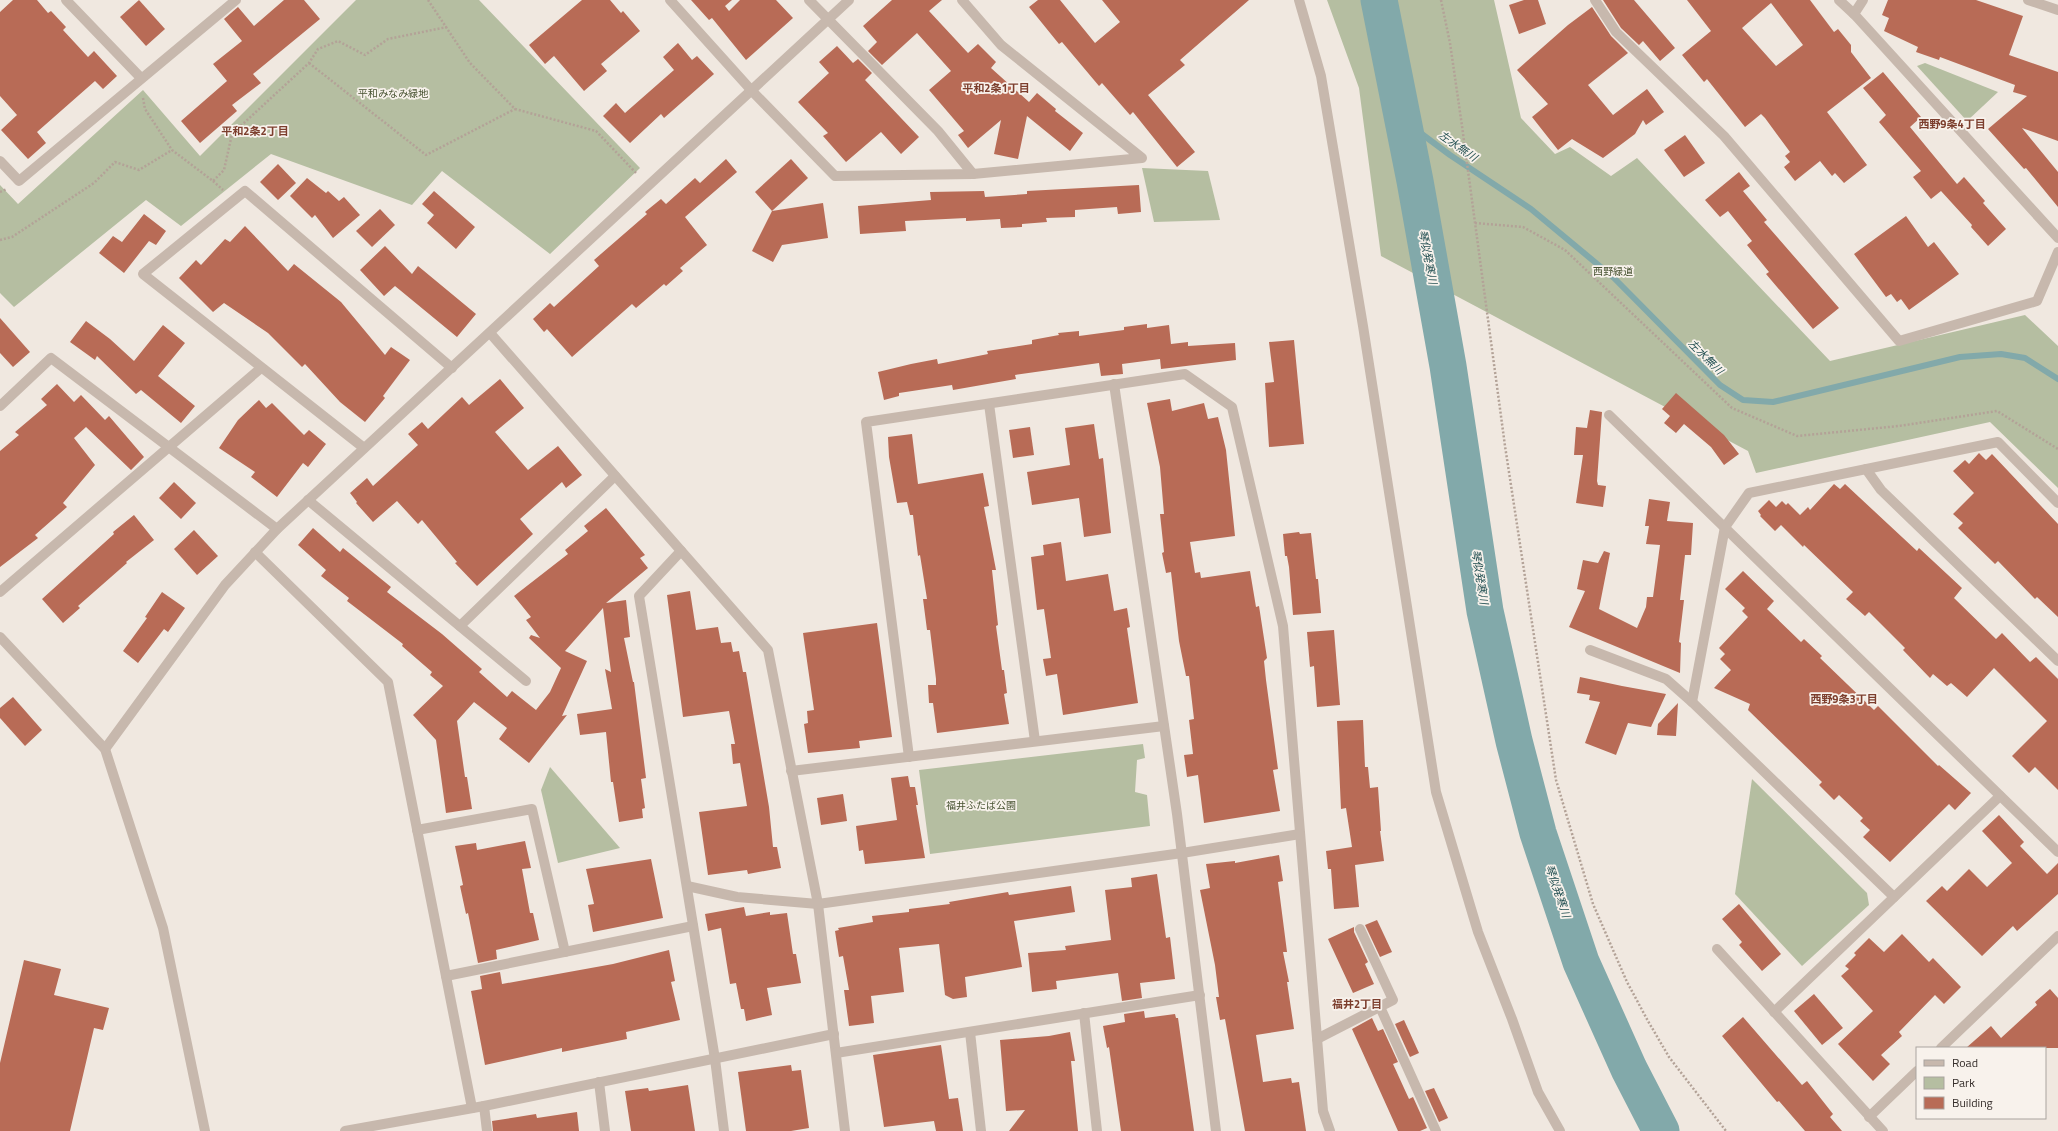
<svg xmlns="http://www.w3.org/2000/svg" width="2058" height="1131" font-family="'Titillium Web','Noto Sans JP',sans-serif">
	<rect width="100%" height="100%" fill="#f0e8e0"/>
	<g fill="#b5bea1">
		<polygon points="356,0 479,0 640,168 550,254 442,171 412,205 271,154 181,226 146,200 14,307 0,293 0,185 18,204 143,90 200,156"/>
		<polygon points="1327,0 1494,0 1521,118 1555,154 1570,147 1611,176 1637,158 1830,361 2025,315 2058,346 2058,488 1990,422 1756,473 1748,451 1381,256 1359,88"/>
		<polygon points="1925,63 1998,92 1967,121 1917,66"/>
		<polygon points="1142,168 1208,171 1220,220 1154,222"/>
		<polygon points="1143,744 1145,758 1137,760 1135,792 1147,795 1150,826 930,854 919,770"/>
		<polygon points="550,767 620,848 558,863 541,790"/>
		<polygon points="1752,779 1867,893 1869,905 1802,966 1735,894"/>
	</g>
	<g fill="none" stroke-linecap="round" stroke-linejoin="round">
		<polyline stroke="#82a9aa" stroke-width="6" points="1403,120 1450,155 1531,209 1614,278 1720,385 1743,400 1773,402 1960,357 2001,354 2025,358 2058,379"/>
		<polyline stroke="#82a9aa" stroke-width="37" points="1379,0 1415,181 1448,366 1485,611 1514,741 1538,833 1581,962 1629,1069 1661,1131"/>
	</g>
	<g fill="#b86b56" fill-rule="evenodd">
		<polygon points="13,0 37,0 48,13 51,11 66,27 63,30 88,57 94,51 117,76 103,89 95,81 37,132 46,143 28,159 1,130 17,115 0,96 0,12"/>
		<polygon points="139,0 165,29 146,46 120,17"/>
		<polygon points="284,0 304,0 320,19 253,74 261,83 232,105 237,111 200,143 181,121 227,81 213,64 242,41 224,19 238,7 254,26"/>
		<polygon points="582,0 610,0 621,13 623,11 640,31 601,64 607,71 584,91 554,56 545,64 529,45"/>
		<polygon points="691,0 732,0 725,6 729,11 740,0 776,0 793,18 746,60 712,18 709,20"/>
		<polygon points="892,0 942,0 929,11 968,53 978,44 996,62 991,68 1029,102 1037,93 1056,109 1055,111 1083,133 1070,151 1027,116 1018,159 994,154 1001,120 968,148 958,135 964,131 929,90 951,71 917,33 882,65 868,51 877,42 863,26"/>
		<polygon points="1038,0 1060,0 1095,43 1120,22 1102,0 1249,0 1180,60 1185,65 1148,95 1195,152 1177,167 1133,112 1130,115 1102,83 1099,86 1062,42 1059,44 1029,7"/>
		<polygon points="1524,0 1538,0 1546,24 1519,34 1509,5"/>
		<polygon points="1603,0 1634,0 1675,48 1660,61 1643,41 1639,45 1621,28"/>
		<path d="M1687 0H1810L1834 32 1838 29 1851 45V52L1871 78 1827 112 1867 165 1844 183 1835 173 1832 176 1820 161 1795 181 1784 167 1790 162 1785 156 1790 152 1765 118 1761 114 1745 127 1707 79 1704 82 1682 55 1711 31ZM1771 3 1803 45 1776 66 1742 28Z"/>
		<polygon points="1888,0 1976,0 2023,16 2009,55 2058,72 2058,141 2022,128 2058,172 2058,207 2026,168 2024,169 1988,129 2027,96 2013,92 2015,85 1940,57 1939,60 1916,52 1918,47 1884,31 1889,18 1882,15"/>
		<polygon points="1592,7 1611,36 1628,53 1588,85 1613,115 1647,89 1664,112 1646,125 1643,120 1635,134 1603,158 1572,139 1558,150 1532,117 1548,104 1517,70 1568,25"/>
		<polygon points="678,43 692,60 697,56 714,74 664,118 661,114 630,143 603,116 616,103 625,113 674,70 663,57"/>
		<polygon points="837,46 853,63 858,59 872,73 865,80 919,137 901,154 881,132 846,162 823,136 828,133 798,102 829,73 819,62"/>
		<polygon points="1883,72 1921,117 1910,127 1957,184 1964,177 1985,201 1983,203 2006,229 1988,246 1971,227 1972,225 1941,191 1931,199 1913,177 1921,171 1879,122 1886,115 1863,88"/>
		<polygon points="1685,135 1705,163 1684,177 1664,150"/>
		<polygon points="726,159 737,172 685,217 707,245 680,268 683,271 666,286 664,284 636,308 632,304 572,357 547,329 544,332 533,319 550,303 554,307 599,266 594,260 647,214 645,212 661,199 666,204 695,178 700,183"/>
		<polygon points="791,159 808,178 772,211 755,192"/>
		<polygon points="278,164 296,183 278,200 260,182"/>
		<polygon points="1739,172 1750,186 1743,191 1767,220 1764,222 1839,308 1813,329 1766,274 1769,272 1747,245 1752,241 1728,211 1720,217 1705,200"/>
		<polygon points="307,178 326,193 328,191 339,201 344,197 360,215 333,238 315,215 312,218 290,196"/>
		<polygon points="1139,185 1141,212 1118,214 1117,207 1075,210 1075,217 1046,218 1047,222 1022,224 1022,227 1001,228 1000,219 966,221 966,218 905,221 906,231 860,234 858,206 931,200 930,192 984,191 985,197 1027,194 1027,191"/>
		<polygon points="434,191 475,227 456,249 427,223 434,215 422,204"/>
		<polygon points="823,203 828,238 782,245 773,262 752,251 772,211"/>
		<polygon points="380,209 395,225 372,247 356,231"/>
		<polygon points="144,214 166,231 156,245 149,241 124,273 99,253 113,236 122,242"/>
		<polygon points="1906,216 1928,247 1934,242 1959,274 1909,310 1901,299 1897,302 1891,294 1886,297 1854,254"/>
		<polygon points="245,226 288,271 294,264 341,302 385,355 391,347 410,360 383,396 385,398 365,422 340,402 305,364 302,367 268,333 224,303 213,312 179,278 196,260 201,265 225,239 230,242"/>
		<polygon points="385,246 412,274 418,266 476,314 457,337 395,286 384,296 360,270"/>
		<polygon points="0,318 30,352 13,367 0,353"/>
		<polygon points="86,321 110,339 134,361 163,325 185,343 158,376 195,406 181,423 141,390 136,394 97,356 95,360 70,342"/>
		<polygon points="1147,324 1147,328 1169,325 1171,344 1188,342 1188,346 1235,343 1236,360 1161,369 1160,359 1122,364 1123,374 1101,376 1099,363 1015,375 1016,379 953,390 952,385 899,393 899,396 884,400 878,372 911,364 937,359 938,364 988,354 987,351 1032,344 1032,340 1059,335 1058,333 1079,331 1079,336 1124,330 1124,327"/>
		<polygon points="1294,340 1304,444 1269,447 1265,383 1274,382 1269,342"/>
		<polygon points="500,379 524,408 495,432 528,470 558,446 582,475 566,488 562,482 520,519 533,534 477,586 455,563 457,562 422,520 418,524 397,501 373,522 356,503 357,502 350,493 367,478 373,486 418,445 408,434 422,422 428,429 462,397 469,405"/>
		<polygon points="57,384 74,402 81,395 105,420 109,416 144,457 131,470 86,427 74,438 95,465 63,503 67,507 35,535 38,538 0,567 0,451 19,435 15,432 47,405 41,399"/>
		<polygon points="1676,393 1724,435 1739,454 1724,465 1711,447 1684,424 1676,433 1664,423 1670,416 1662,409"/>
		<polygon points="1170,399 1172,411 1204,403 1208,419 1218,417 1226,450 1235,536 1190,542 1195,573 1200,572 1201,578 1250,571 1256,607 1259,606 1267,658 1264,661 1266,680 1278,769 1273,770 1280,811 1204,823 1198,775 1187,777 1184,755 1193,754 1189,720 1194,719 1189,676 1186,676 1179,641 1171,572 1166,573 1162,553 1164,552 1160,514 1164,514 1160,467 1147,403"/>
		<polygon points="259,400 266,408 272,403 304,435 309,430 326,444 308,467 303,463 277,497 251,477 255,472 219,448 238,420"/>
		<polygon points="1590,410 1602,412 1597,481 1598,485 1606,486 1603,507 1576,503 1583,455 1574,455 1576,427 1587,428"/>
		<polygon points="1094,424 1099,459 1103,458 1111,533 1084,537 1079,498 1032,505 1027,472 1070,465 1065,428"/>
		<polygon points="1030,427 1034,455 1013,458 1009,430"/>
		<polygon points="912,434 918,484 983,473 989,506 984,507 996,570 992,570 998,625 996,626 1002,670 1004,670 1007,693 1004,694 1009,724 937,733 933,703 929,703 928,685 936,685 936,679 930,630 927,630 923,599 927,599 920,555 918,556 913,515 910,515 907,502 897,503 889,457 888,437"/>
		<polygon points="1979,453 1986,460 1992,454 2058,524 2058,617 2037,597 2035,599 1998,561 1995,564 1958,528 1963,523 1953,514 1974,493 1953,471 1965,460 1969,464"/>
		<polygon points="174,482 196,503 181,519 159,498"/>
		<polygon points="1834,484 1840,489 1845,484 1917,551 1919,548 1962,588 1954,598 1996,639 2002,633 2030,662 2036,657 2058,679 2058,790 2035,767 2029,773 2012,756 2047,721 1994,668 1967,697 1951,683 1947,686 1933,674 1930,678 1903,650 1905,648 1869,612 1865,616 1846,599 1853,592 1804,545 1803,547 1781,525 1775,531 1760,516 1761,515 1758,511 1769,500 1776,507 1782,501 1786,505 1788,503 1800,515 1808,507 1810,510"/>
		<polygon points="1649,499 1670,502 1667,521 1693,523 1691,555 1685,555 1680,600 1684,600 1679,642 1681,643 1680,673 1569,627 1585,591 1577,589 1583,560 1598,563 1604,551 1610,553 1599,609 1637,628 1646,607 1647,597 1653,597 1660,545 1646,544 1649,526 1645,526"/>
		<polygon points="606,508 645,555 640,558 648,568 606,603 626,600 630,637 624,638 633,682 634,682 646,778 641,779 645,808 642,809 643,818 619,822 613,782 611,782 606,732 580,735 577,714 612,709 605,669 611,672 603,608 565,651 587,661 562,716 567,715 529,763 499,739 507,728 474,702 457,721 465,777 467,777 472,809 446,813 436,740 413,715 443,686 430,675 432,672 402,646 403,644 347,601 349,598 321,576 326,570 298,545 313,528 340,552 343,548 391,587 387,592 442,634 482,669 479,672 507,697 512,691 536,710 550,692 561,668 529,638 531,635 540,638 526,620 531,617 514,596 568,554 565,550 588,531 584,526"/>
		<polygon points="134,515 154,540 126,562 127,563 78,606 80,608 63,623 42,599 114,534 113,532"/>
		<polygon points="194,530 218,556 197,575 174,549"/>
		<polygon points="1299,532 1300,534 1311,533 1316,579 1318,579 1321,613 1293,615 1289,567 1287,556 1285,556 1283,534"/>
		<polygon points="1061,542 1066,581 1108,574 1114,611 1127,608 1130,627 1127,628 1138,703 1063,715 1057,674 1046,676 1043,659 1051,658 1044,609 1037,610 1031,557 1044,555 1043,545"/>
		<polygon points="1743,571 1774,601 1767,609 1801,642 1804,639 1822,656 1820,658 1874,710 1878,706 1938,766 1939,765 1971,793 1955,810 1949,804 1890,862 1863,837 1870,830 1860,821 1863,818 1839,795 1834,800 1819,785 1822,782 1748,710 1750,704 1714,688 1731,670 1720,659 1725,654 1719,648 1748,617 1742,611 1745,608 1725,589"/>
		<polygon points="690,591 696,630 718,627 721,643 731,642 733,652 739,651 743,672 746,672 769,807 773,847 777,847 781,868 748,874 747,870 708,875 699,812 747,806 740,763 733,764 731,744 735,744 729,711 683,717 667,595"/>
		<polygon points="162,592 185,608 168,632 164,629 138,663 123,651 147,618 145,617"/>
		<polygon points="877,623 892,737 859,741 860,748 808,753 804,724 808,723 807,711 814,710 803,633"/>
		<polygon points="1334,630 1340,705 1317,707 1314,666 1310,667 1307,632"/>
		<polygon points="1580,677 1622,686 1666,694 1651,727 1628,723 1616,755 1585,743 1600,702 1589,700 1590,695 1577,693"/>
		<polygon points="13,697 42,730 25,746 0,718 0,708"/>
		<polygon points="1678,703 1676,736 1657,735 1658,724"/>
		<polygon points="1363,720 1365,767 1368,767 1370,788 1378,787 1381,831 1380,831 1384,861 1355,865 1359,907 1334,909 1331,869 1328,869 1326,851 1352,847 1346,808 1341,809 1337,721"/>
		<polygon points="908,776 910,787 915,787 918,805 916,805 925,858 865,864 863,850 859,851 856,826 897,820 891,778"/>
		<polygon points="843,794 847,821 821,825 817,798"/>
		<polygon points="1999,815 2024,842 2020,846 2047,874 2058,863 2058,894 2017,931 2013,926 1982,956 1926,901 1942,886 1947,891 1969,869 1987,887 2012,863 1982,831"/>
		<polygon points="525,841 531,868 522,869 530,913 533,913 539,940 496,950 497,959 478,963 468,913 466,914 460,886 463,885 455,846 476,843 477,850"/>
		<polygon points="1279,855 1283,881 1278,882 1287,952 1283,952 1289,982 1287,982 1294,1029 1256,1035 1263,1082 1291,1078 1292,1083 1299,1082 1306,1131 1245,1131 1225,1019 1220,1020 1216,997 1219,997 1215,965 1200,890 1210,888 1206,864 1235,861 1235,863"/>
		<polygon points="651,859 663,918 593,932 588,905 594,904 586,869"/>
		<polygon points="1157,874 1166,938 1170,937 1175,979 1140,983 1142,998 1122,1001 1118,973 1056,981 1057,989 1032,992 1028,953 1066,950 1065,946 1111,940 1105,890 1132,887 1131,878"/>
		<polygon points="1071,886 1075,912 1014,921 1022,967 965,977 967,997 953,999 945,995 939,944 899,948 904,992 871,996 874,1023 849,1026 844,990 849,990 843,956 839,957 835,931 839,930 838,928 873,922 872,916 909,912 909,909 950,904 949,902 1008,892 1009,895"/>
		<polygon points="1739,904 1781,954 1762,971 1739,945 1742,942 1722,919"/>
		<polygon points="744,907 746,916 770,912 770,915 787,913 793,954 796,954 801,983 767,988 772,1015 746,1021 744,1009 741,1009 736,983 730,984 721,928 708,931 705,914"/>
		<polygon points="1377,920 1392,952 1380,957 1365,925"/>
		<polygon points="1354,927 1354,932 1368,962 1365,964 1374,984 1353,993 1328,939"/>
		<polygon points="1902,934 1929,962 1933,958 1961,987 1944,1004 1935,995 1899,1032 1902,1036 1881,1055 1890,1064 1873,1081 1838,1044 1873,1011 1841,976 1849,969 1845,966 1856,955 1854,953 1869,938 1884,952"/>
		<polygon points="669,950 675,981 671,982 680,1020 626,1032 627,1039 562,1052 562,1048 485,1065 471,991 482,989 480,976 500,972 502,984 613,964"/>
		<polygon points="24,960 61,969 54,995 109,1008 103,1030 94,1028 70,1131 0,1131 0,1063"/>
		<polygon points="2050,989 2058,998 2058,1048 1966,1048 1991,1026 2001,1038 2037,1005 2035,1002"/>
		<polygon points="1814,994 1843,1028 1822,1045 1794,1011"/>
		<polygon points="1144,1011 1145,1018 1175,1014 1176,1018 1178,1018 1194,1131 1121,1131 1109,1047 1107,1048 1103,1026 1125,1022 1124,1014"/>
		<polygon points="1743,1017 1802,1085 1807,1081 1833,1114 1830,1117 1842,1131 1805,1131 1779,1101 1777,1102 1722,1036"/>
		<polygon points="1372,1018 1378,1031 1383,1029 1398,1062 1393,1064 1409,1099 1413,1097 1427,1128 1420,1131 1398,1131 1352,1029"/>
		<polygon points="1404,1020 1419,1053 1410,1057 1395,1024"/>
		<polygon points="1070,1032 1075,1061 1071,1061 1078,1131 1009,1131 1025,1110 1006,1111 1000,1040 1049,1036"/>
		<polygon points="941,1045 949,1099 958,1098 963,1131 936,1131 934,1121 884,1127 873,1055"/>
		<polygon points="791,1065 792,1071 801,1070 809,1128 791,1131 746,1131 738,1072"/>
		<polygon points="688,1085 695,1131 631,1131 625,1091 648,1088 649,1091"/>
		<polygon points="1434,1088 1448,1118 1439,1122 1425,1091"/>
		<polygon points="577,1112 579,1131 493,1131 492,1121 536,1114 537,1118"/>
	</g>
	<g fill="none" stroke-linecap="round" stroke-linejoin="round">
		<g stroke="#b3a297" stroke-width="2.5" stroke-dasharray="2 2" stroke-linecap="butt">
			<polyline points="428,0 470,63 515,109 596,131 637,174"/>
			<polyline points="1441,0 1450,43 1462,126 1505,446 1556,780 1593,904 1627,982 1648,1021 1669,1057 1726,1131"/>
			<polyline points="309,63 426,155 515,109"/>
			<polyline points="143,98 145,109 172,150 213,181 224,170 232,134 309,63 318,49 338,41 365,55 388,39 447,27"/>
			<polyline points="213,181 223,190"/>
			<polyline points="0,192 7,189"/>
			<polyline points="1475,223 1523,227 1565,250 1732,408 1797,436 1899,426 1997,411 2058,449"/>
			<polyline points="0,240 12,237 94,183 115,162 139,170 172,150"/>
		</g>
		<g stroke="#c7b8ad" stroke-width="10">
			<polyline points="1839,0 1854,14"/>
			<polyline points="1380,1007 1436,1131"/>
			<polyline points="1317,1039 1393,1000 1360,929"/>
		</g>
		<g stroke="#c7b8ad" stroke-width="10">
			<polyline points="66,0 141,78"/>
			<polyline points="670,0 752,91 835,176 973,174 1142,158 1001,45 962,0"/>
			<polyline points="809,0 938,131 973,174"/>
			<polyline points="1299,0 1321,76 1363,326 1436,792 1478,932 1512,1019 1538,1092 1560,1131"/>
			<polyline points="1595,0 1616,32 1724,136 1899,341 2037,301 2058,252"/>
			<polyline points="1863,0 1854,14 2058,238"/>
			<polyline points="2028,0 2058,10"/>
			<polyline points="0,161 19,181 236,0"/>
			<polyline points="490,333 768,650 818,904 845,1131"/>
			<polyline points="1114,384 1177,814 1216,1131"/>
			<polyline points="989,404 1035,741"/>
			<polyline points="0,406 51,358 277,529"/>
			<polyline points="1609,415 2058,852"/>
			<polyline points="364,448 143,274 245,191 452,368"/>
			<polyline points="1866,469 1881,490 2058,661"/>
			<polyline points="308,500 526,681"/>
			<polyline points="681,551 639,596 715,1059 724,1131"/>
			<polyline points="255,552 388,682 472,1108"/>
			<polyline points="0,592 261,368"/>
			<polyline points="460,626 615,476"/>
			<polyline points="0,637 105,749 163,928 205,1131"/>
			<polyline points="1590,650 1666,679 1692,702 1894,897"/>
			<polyline points="1692,702 1725,527 1749,493 1998,442 2058,503"/>
			<polyline points="105,749 225,585 277,529 849,0"/>
			<polyline points="909,757 866,422 1185,374 1232,407 1283,626 1323,1111 1330,1131"/>
			<polyline points="791,771 1164,726"/>
			<polyline points="417,830 532,809 565,952"/>
			<polyline points="687,886 737,897 818,904 1182,853 1300,834"/>
			<polyline points="1717,949 1883,1131"/>
			<polyline points="446,976 693,926"/>
			<polyline points="1774,1012 2000,796"/>
			<polyline points="1084,1013 1097,1131"/>
			<polyline points="970,1032 981,1131"/>
			<polyline points="1941,1048 2058,936"/>
			<polyline points="836,1053 1200,995"/>
			<polyline points="599,1082 605,1131"/>
			<polyline points="484,1106 487,1131"/>
			<polyline points="1869,1117 1917,1071"/>
			<polyline points="345,1131 484,1106 834,1034"/>
		</g>
	</g>
	<g text-anchor="middle" stroke-width="3.5" stroke-linejoin="round" paint-order="stroke">
		<g font-size="10" fill="#475231" stroke="#f8f2ec">
			<text x="393" y="97">平和みなみ緑地</text>
			<text x="1613" y="275">西野緑道</text>
			<text x="981" y="809">福井ふたば公園</text>
		</g>
		<g font-size="11" font-weight="bold" fill="#7c3e2d" stroke="#f8f2ec">
			<text x="996" y="92">平和2条1丁目</text>
			<text x="1952" y="128">西野9条4丁目</text>
			<text x="255" y="135">平和2条2丁目</text>
			<text x="1844" y="703">西野9条3丁目</text>
			<text x="1357" y="1008">福井2丁目</text>
		</g>
		<g font-size="11" font-style="italic" fill="#255153" stroke="#f8f2ec">
			<text transform="translate(1458 146) rotate(35)" y="4">左水無川</text>
			<text transform="translate(1428 257) rotate(79)" y="4">琴似発寒川</text>
			<text transform="translate(1706 357) rotate(45)" y="4">左水無川</text>
			<text transform="translate(1480 577) rotate(81)" y="4">琴似発寒川</text>
			<text transform="translate(1558 891) rotate(71)" y="4">琴似発寒川</text>
		</g>
	</g>
	<rect x="1916" y="1047" width="130" height="72" fill="#f8f2ec" stroke="#aaa49f"/>
	<rect x="1924" y="1060" width="20" height="6" fill="#c7b8ad" stroke="#aaa49f"/>
	<text x="1952" y="1067" font-size="12" fill="#362e2b">Road</text>
	<rect x="1924" y="1077" width="20" height="12" fill="#b5bea1" stroke="#aaa49f"/>
	<text x="1952" y="1087" font-size="12" fill="#362e2b">Park</text>
	<rect x="1924" y="1097" width="20" height="12" fill="#b86b56" stroke="#aaa49f"/>
	<text x="1952" y="1107" font-size="12" fill="#362e2b">Building</text>
</svg>
